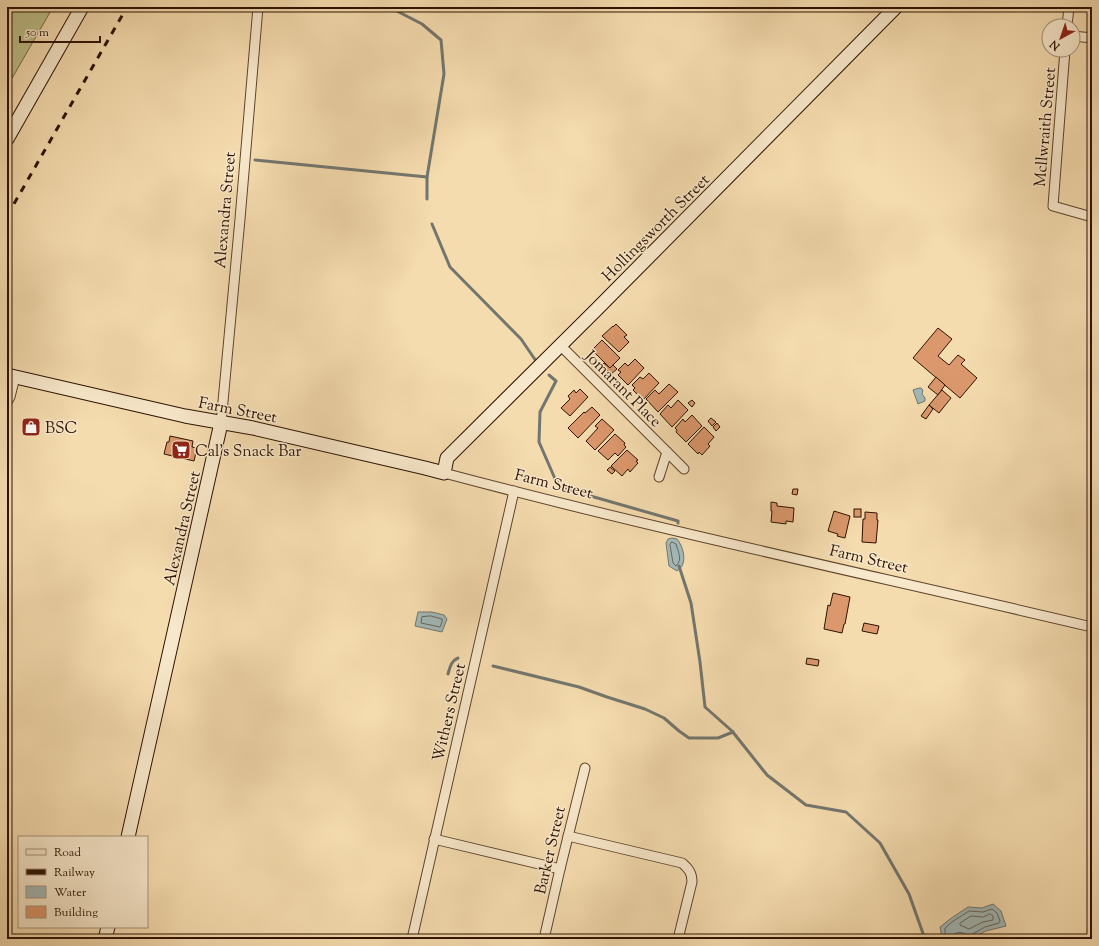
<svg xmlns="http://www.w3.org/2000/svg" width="1099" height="946" font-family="'Sorts Mill Goudy',serif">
	<rect width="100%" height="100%" fill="#f5dcaf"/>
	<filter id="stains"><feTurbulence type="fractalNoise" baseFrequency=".005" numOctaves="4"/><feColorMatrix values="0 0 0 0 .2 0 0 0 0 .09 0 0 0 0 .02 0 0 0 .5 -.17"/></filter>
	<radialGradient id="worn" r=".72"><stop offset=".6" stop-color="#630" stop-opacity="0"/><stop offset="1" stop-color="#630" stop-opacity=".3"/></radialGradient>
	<polygon fill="#bec089" stroke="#766944" points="7,7 53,7 7,87"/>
	<g fill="#a2b8b7" stroke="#73766e">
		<polygon points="919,388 921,388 923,390 922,394 925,398 925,401 918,404 913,390"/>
		<path d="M672 538 677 539C683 546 686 558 682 566 681 568 679 569 677 571L669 566 666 543 668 539Z"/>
		<polygon points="418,612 432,612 444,615 447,619 442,632 415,626"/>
		<path d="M993 904 1001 911 1006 926 986 931 970 939H967L960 935C954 939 949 940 942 938L940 927 950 919 968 907 982 908Z"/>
	</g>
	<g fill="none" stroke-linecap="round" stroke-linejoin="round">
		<g stroke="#68655c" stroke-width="1">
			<path d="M672 542 676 544C678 552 683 559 676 566L673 563 670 545Z"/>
			<polygon points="431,616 442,619 442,622 440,627 421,623 422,617"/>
			<polygon points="990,914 993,916 993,920 983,922 969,929 960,925 960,923 971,916 983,917"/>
			<path d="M945 939V928L952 922 969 911 983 912 992 909 997 913 1000 921 999 923 985 927 969 936C963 933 960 930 953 935V939"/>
		</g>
		<g stroke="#73766e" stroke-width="3">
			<polyline points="383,7 393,9 422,24 441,40 444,74 427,177 427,199"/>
			<polyline points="255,160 427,177"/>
			<polyline points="432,224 450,267 521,339 536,361"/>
			<polyline points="549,375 556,381 540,412 539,442 556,481 566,489 678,521 678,523"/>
			<polyline points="679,566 691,603 700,662 705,707 732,731 767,775 806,805 846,812 880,843 909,894 925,939"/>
			<polyline points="493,666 579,687 607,697 645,709 664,718 679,731 689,738 718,738 733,732"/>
			<path d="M448 674C450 667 451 661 458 658"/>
			<polyline points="958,939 960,935"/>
		</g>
	</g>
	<g fill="#db986c" stroke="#2d1200">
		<polygon points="616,324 627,335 624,337 629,342 619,352 602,336 613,326 613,327"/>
		<polygon points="938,328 952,339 938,356 949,365 958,355 965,360 961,364 977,378 960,398 913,358"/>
		<polygon points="602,340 620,358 610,368 592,350"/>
		<polygon points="635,359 644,368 628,385 618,375 621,372 618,370 625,363 628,366"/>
		<polygon points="604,363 610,368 613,365 617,369 611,374 602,365"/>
		<polygon points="649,373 659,383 643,400 633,390 635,388 632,385 640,377 643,379"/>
		<polygon points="936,377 945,385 938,395 928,387"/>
		<polygon points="669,384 678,392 658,412 646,399 655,390 659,394"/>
		<polygon points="580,389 588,397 570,416 561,408 570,399 568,396 574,390 576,393"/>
		<polygon points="942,390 951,398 939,413 929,405"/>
		<polygon points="678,400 688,410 672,427 660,414 668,405 671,408"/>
		<polygon points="692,400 695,403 692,407 688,403"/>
		<polygon points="929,405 933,409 926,419 921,416"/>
		<polygon points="592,407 600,415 578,438 568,428 584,412 585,413"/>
		<polygon points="692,415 702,426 686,442 676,432 677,430 675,428 683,419 685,422"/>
		<polygon points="711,418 716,422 712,426 708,421"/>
		<polygon points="602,419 614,430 595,450 586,441 598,428 595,426"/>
		<polygon points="717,423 720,427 716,431 713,427"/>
		<polygon points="704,427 714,437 708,444 710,446 702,455 699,452 698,454 688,444"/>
		<polygon points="615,434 625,443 624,445 626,447 618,456 615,453 608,460 598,451"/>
		<polygon points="170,436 193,441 192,447 197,448 194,461 164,454 167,442 169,442"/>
		<polygon points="627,450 638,460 636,461 638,463 630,472 628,469 622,476 611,466"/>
		<polygon points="610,467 615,471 612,474 607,470"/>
		<polygon points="793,489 798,489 797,495 792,494"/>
		<polygon points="771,502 777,503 777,506 794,508 793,522 786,521 786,524 771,522 772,511 771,511"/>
		<rect x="854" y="509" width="7" height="8"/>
		<polygon points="834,511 850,516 845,538 837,536 838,534 828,531"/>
		<polygon points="865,512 877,513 877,520 878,520 876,543 862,542 863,519 865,519"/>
		<polygon points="833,593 850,597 845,624 844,624 842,633 824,629 828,605 830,606"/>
		<polygon points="864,623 879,626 877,634 862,631"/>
		<polygon points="807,658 819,660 818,666 806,664"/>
	</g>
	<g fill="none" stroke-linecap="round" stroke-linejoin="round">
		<defs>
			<g id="street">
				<polyline points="1067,26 1069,7"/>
				<polyline points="1073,36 1092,38"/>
				<polyline points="1065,50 1053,206 1092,217"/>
				<polyline points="560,345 684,469"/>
				<polyline points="7,402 10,397 15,377"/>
				<polyline points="221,423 240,219 258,7"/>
				<path d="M444 473C658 530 876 576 1092 627"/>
				<polyline points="659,477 667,452"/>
				<path d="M568 836 682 863C689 869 692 873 692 882L678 939"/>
				<polyline points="434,839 560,869"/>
				<polyline points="412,939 514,491"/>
				<polyline points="544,939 560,869 585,768"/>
			</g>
			<g id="secondary">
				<polyline points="7,139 82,7"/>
				<polyline points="7,375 185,416 253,428 425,468 444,473 447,458 597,309 896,7"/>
				<polyline points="128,837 221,423"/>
				<polyline points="105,939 108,927"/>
			</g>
		</defs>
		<use href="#street" stroke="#5f442c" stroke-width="11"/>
		<use href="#secondary" stroke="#2d1200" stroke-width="15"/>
		<use href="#street" stroke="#f8e8cb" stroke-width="9"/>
		<use href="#secondary" stroke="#f8e8cb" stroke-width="13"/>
		<polyline stroke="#2d1200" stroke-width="3" stroke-dasharray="7 7" stroke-linecap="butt" points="7,216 127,7"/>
	</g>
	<defs>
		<symbol id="shop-square" viewBox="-11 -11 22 22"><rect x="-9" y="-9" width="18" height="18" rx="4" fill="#8f2418" stroke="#f8e8cb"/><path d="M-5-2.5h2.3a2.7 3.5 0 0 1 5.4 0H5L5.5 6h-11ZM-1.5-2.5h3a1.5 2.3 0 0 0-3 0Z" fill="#fff"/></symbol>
		<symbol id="supermarket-square" viewBox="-11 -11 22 22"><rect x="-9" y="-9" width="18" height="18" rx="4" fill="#8f2418" stroke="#f8e8cb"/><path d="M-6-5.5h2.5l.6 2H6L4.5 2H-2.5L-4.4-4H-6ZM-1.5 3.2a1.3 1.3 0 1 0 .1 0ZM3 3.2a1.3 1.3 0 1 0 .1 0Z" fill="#fff"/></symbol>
	</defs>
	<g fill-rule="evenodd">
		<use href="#shop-square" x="20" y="416" width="22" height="22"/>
		<use href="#supermarket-square" x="170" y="439" width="22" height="22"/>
	</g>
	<g text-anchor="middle" stroke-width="3" stroke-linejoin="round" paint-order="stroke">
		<g font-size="16" fill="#2d1200" stroke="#f8e8cb">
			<text transform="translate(1044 127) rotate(-85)" y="6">Mcllwraith Street</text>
			<text transform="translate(224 210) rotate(-85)" y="6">Alexandra Street</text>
			<text transform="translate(655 227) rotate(-45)" y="6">Hollingsworth Street</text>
			<text transform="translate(624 388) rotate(45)" y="6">Jomarant Place</text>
			<text transform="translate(238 409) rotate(11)" y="6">Farm Street</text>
			<text transform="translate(554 483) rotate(14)" y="6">Farm Street</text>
			<text transform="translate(181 528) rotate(-77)" y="6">Alexandra Street</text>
			<text transform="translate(869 558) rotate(13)" y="6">Farm Street</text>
			<text transform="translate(448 712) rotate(-77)" y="6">Withers Street</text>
			<text transform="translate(549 850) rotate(-77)" y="6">Barker Street</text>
		</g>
		<g font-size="16" fill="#2d1200" stroke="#f8e8cb" text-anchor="start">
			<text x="45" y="433">BSC</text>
			<text x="195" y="456">Cal's Snack Bar</text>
		</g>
	</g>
	<rect width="1099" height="946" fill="none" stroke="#f5dcaf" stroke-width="24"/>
	<rect x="8" y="8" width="1083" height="930" fill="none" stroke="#2d1200" stroke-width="2"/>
	<rect x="12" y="12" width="1075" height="922" fill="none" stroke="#2d1200"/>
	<rect x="18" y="836" width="130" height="92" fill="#f8e8cb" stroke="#a7927a"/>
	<rect x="26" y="849" width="20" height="6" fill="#f8e8cb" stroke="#a7927a"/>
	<text x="54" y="856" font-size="12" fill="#2d1200">Road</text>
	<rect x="26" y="869" width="20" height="6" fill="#2d1200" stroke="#a7927a"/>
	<text x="54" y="876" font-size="12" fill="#2d1200">Railway</text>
	<rect x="26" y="886" width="20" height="12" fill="#a2b8b7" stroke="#a7927a"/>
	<text x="54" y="896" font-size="12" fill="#2d1200">Water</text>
	<rect x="26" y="906" width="20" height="12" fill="#db986c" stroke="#a7927a"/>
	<text x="54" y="916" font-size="12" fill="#2d1200">Building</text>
	<g transform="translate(1061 38) rotate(220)"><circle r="19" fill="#f8e8cb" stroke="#a7927a"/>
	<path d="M0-3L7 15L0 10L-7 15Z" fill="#8f2418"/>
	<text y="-6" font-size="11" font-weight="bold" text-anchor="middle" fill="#2d1200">N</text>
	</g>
	<path d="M20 36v6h80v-6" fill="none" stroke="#2d1200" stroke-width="2"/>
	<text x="26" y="36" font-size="12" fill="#2d1200" stroke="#f8e8cb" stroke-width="3" paint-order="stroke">50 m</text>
	<rect width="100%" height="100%" filter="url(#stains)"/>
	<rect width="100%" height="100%" fill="url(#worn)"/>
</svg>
